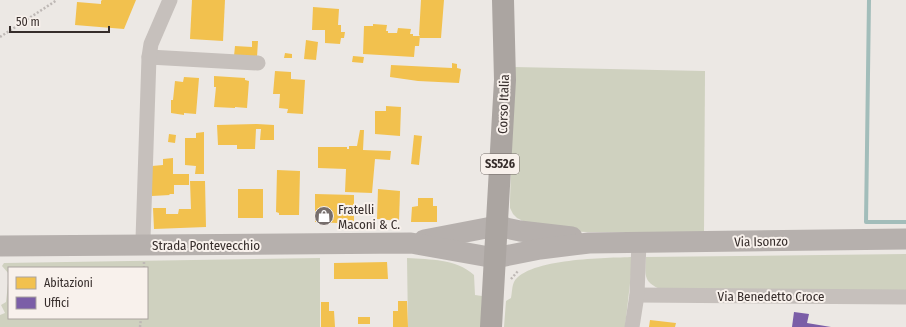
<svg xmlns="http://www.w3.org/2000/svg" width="906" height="327" font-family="'Fira Sans Condensed',sans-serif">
	<rect width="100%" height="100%" fill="#ece8e4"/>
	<g fill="#cfd1bf" fill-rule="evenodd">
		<polygon points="514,67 705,71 704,232 587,232 561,231 525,222 517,218 513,214 510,208 510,201"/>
		<path d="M906 254V291L662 290C643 282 645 276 646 257Z"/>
		<path d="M633 257 625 327H504L506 301 511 298C512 293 512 286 514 282 528 258 607 258 633 257Z"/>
		<path d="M320 258V327H0V315L5 313 1 305 6 302 9 274 2 266 4 263ZM9 268H147V318H9Z"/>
		<path d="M407 258C431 260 455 258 474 275L475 295 482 296 481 327H408Z"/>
	</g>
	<g fill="#f2c14e">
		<polygon points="102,0 136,0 124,29 75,25 77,2 101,4 101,1"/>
		<polygon points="192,0 225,0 223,41 190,39"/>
		<polygon points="421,0 444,0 441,38 420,38 420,36 419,35"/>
		<polygon points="313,7 339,9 338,25 341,25 341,32 345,32 344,38 341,38 340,44 325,43 325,30 312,30"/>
		<polygon points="373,24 387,25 386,31 388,31 388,33 397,33 398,28 411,29 410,34 413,34 413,36 420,36 419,46 415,46 414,57 363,54 364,26 373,26"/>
		<polygon points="306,40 318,42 316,60 304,59"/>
		<polygon points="252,41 258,41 257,57 234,56 235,46 252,47"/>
		<polygon points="285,53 292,54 292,58 284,58"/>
		<polygon points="353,56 364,57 363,63 352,62"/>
		<polygon points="452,63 457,64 457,68 461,69 459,83 418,81 390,77 391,65 452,68"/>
		<polygon points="275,71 291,72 291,79 305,80 303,114 287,113 288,109 279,108 280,94 273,94"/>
		<polygon points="214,76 245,78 245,80 249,81 247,108 235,107 235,108 214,107 216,87 214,87"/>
		<polygon points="184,77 199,78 196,114 184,113 184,115 171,113 171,100 173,100 175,81 183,82"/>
		<polygon points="386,106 401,107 400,136 375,134 375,111 386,111"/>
		<polygon points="257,124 274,125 274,140 260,140 261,129 256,129 255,149 237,149 237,145 218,145 217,125"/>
		<polygon points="360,130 364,130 363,150 391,151 390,160 375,159 372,193 345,192 346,169 318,168 318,147 347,147 347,149 349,149 349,146 357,146"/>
		<polygon points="204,132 204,174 195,174 196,166 185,165 185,138 196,138 196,133"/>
		<polygon points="169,134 176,135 175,143 168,142"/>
		<polygon points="414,135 422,136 419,165 411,164"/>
		<polygon points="173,158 173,174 189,174 189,185 174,185 174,194 169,194 170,195 152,196 152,166 163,165 163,159"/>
		<polygon points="277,170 300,171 299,215 279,215 279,213 276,212"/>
		<polygon points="190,181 205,181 206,227 154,229 153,208 166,208 166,214 178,214 179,209 191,209"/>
		<rect x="238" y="189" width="25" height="29"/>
		<polygon points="378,189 400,191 399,221 377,219"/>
		<polygon points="315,194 354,195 354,225 337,225 337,223 315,222"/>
		<polygon points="418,198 433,198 433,206 437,206 437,222 411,222 412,207 418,206"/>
		<polygon points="387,262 388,279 334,279 334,263"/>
		<polygon points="398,301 407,301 408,327 393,327 393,311 398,311"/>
		<polygon points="321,302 329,302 329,311 334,311 335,327 321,327"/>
		<rect x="358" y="317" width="12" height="7"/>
		<polygon points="650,320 676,323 675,327 649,327"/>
	</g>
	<polygon fill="#7b5ea7" points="794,312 809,314 807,323 831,327 792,327"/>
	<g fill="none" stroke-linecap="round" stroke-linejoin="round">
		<polyline stroke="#a2bdba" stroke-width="4" points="869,0 866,222 906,222"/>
		<g stroke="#beb8b5" stroke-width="2.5" stroke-dasharray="2 2" stroke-linecap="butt">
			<polyline points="0,37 57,0"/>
			<polyline points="144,268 144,261"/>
			<polyline points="511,279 518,271"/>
			<polyline points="140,327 141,318"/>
		</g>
		<g stroke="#c6c0bc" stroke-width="15">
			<polyline points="149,57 258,63"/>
			<polyline points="145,245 143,239 149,57 151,44 170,0"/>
			<polyline points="637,295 906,297"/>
			<polyline points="632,327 637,295 639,242"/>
		</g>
		<g stroke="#b6b0ad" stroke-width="21">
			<polyline points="424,240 497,226 520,231 572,237"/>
			<polyline points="0,246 411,243 495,258 540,249 589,243 906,239"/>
		</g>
		<polyline stroke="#aba5a1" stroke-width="22" points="491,327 505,80 503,0"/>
	</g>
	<defs>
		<symbol id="shop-disc" viewBox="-11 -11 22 22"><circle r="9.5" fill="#766e6c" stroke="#f8f1ec"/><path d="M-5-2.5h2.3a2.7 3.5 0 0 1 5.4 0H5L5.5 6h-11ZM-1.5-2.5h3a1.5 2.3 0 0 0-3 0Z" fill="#fff"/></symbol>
	</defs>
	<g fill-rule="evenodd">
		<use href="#shop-disc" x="313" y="205" width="22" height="22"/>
	</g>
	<g text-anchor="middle" stroke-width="4" stroke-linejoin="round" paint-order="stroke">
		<rect fill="#f8f1ec" stroke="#706865" stroke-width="1" x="481" y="154" width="38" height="20" rx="3"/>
		<g font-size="12" font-weight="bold" fill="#362d2b">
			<text x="500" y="168">SS526</text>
		</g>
		<g font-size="13" fill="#362d2b" stroke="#f8f1ec">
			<text transform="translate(503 104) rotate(-88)" y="5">Corso Italia</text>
			<text transform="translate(761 241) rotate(-1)" y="5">Via Isonzo</text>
			<text x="206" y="250">Strada Pontevecchio</text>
			<text x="771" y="301">Via Benedetto Croce</text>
		</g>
		<g font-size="13" fill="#362d2b" stroke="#f8f1ec" text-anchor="start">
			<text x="338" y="214">Fratelli<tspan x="338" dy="15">Maconi &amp; C.</tspan></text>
		</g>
	</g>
	<rect x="8" y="267" width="140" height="52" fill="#f8f1ec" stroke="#aaa39f"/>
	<rect x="16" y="277" width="20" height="12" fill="#f2c14e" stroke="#aaa39f"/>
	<text x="44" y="287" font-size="12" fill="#362d2b">Abitazioni</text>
	<rect x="16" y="297" width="20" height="12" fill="#7b5ea7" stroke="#aaa39f"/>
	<text x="44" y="307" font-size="12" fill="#362d2b">Uffici</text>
	<path d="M10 26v6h99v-6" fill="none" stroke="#362d2b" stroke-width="2"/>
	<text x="16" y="26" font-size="12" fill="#362d2b" stroke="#f8f1ec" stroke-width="3" paint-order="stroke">50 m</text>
</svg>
